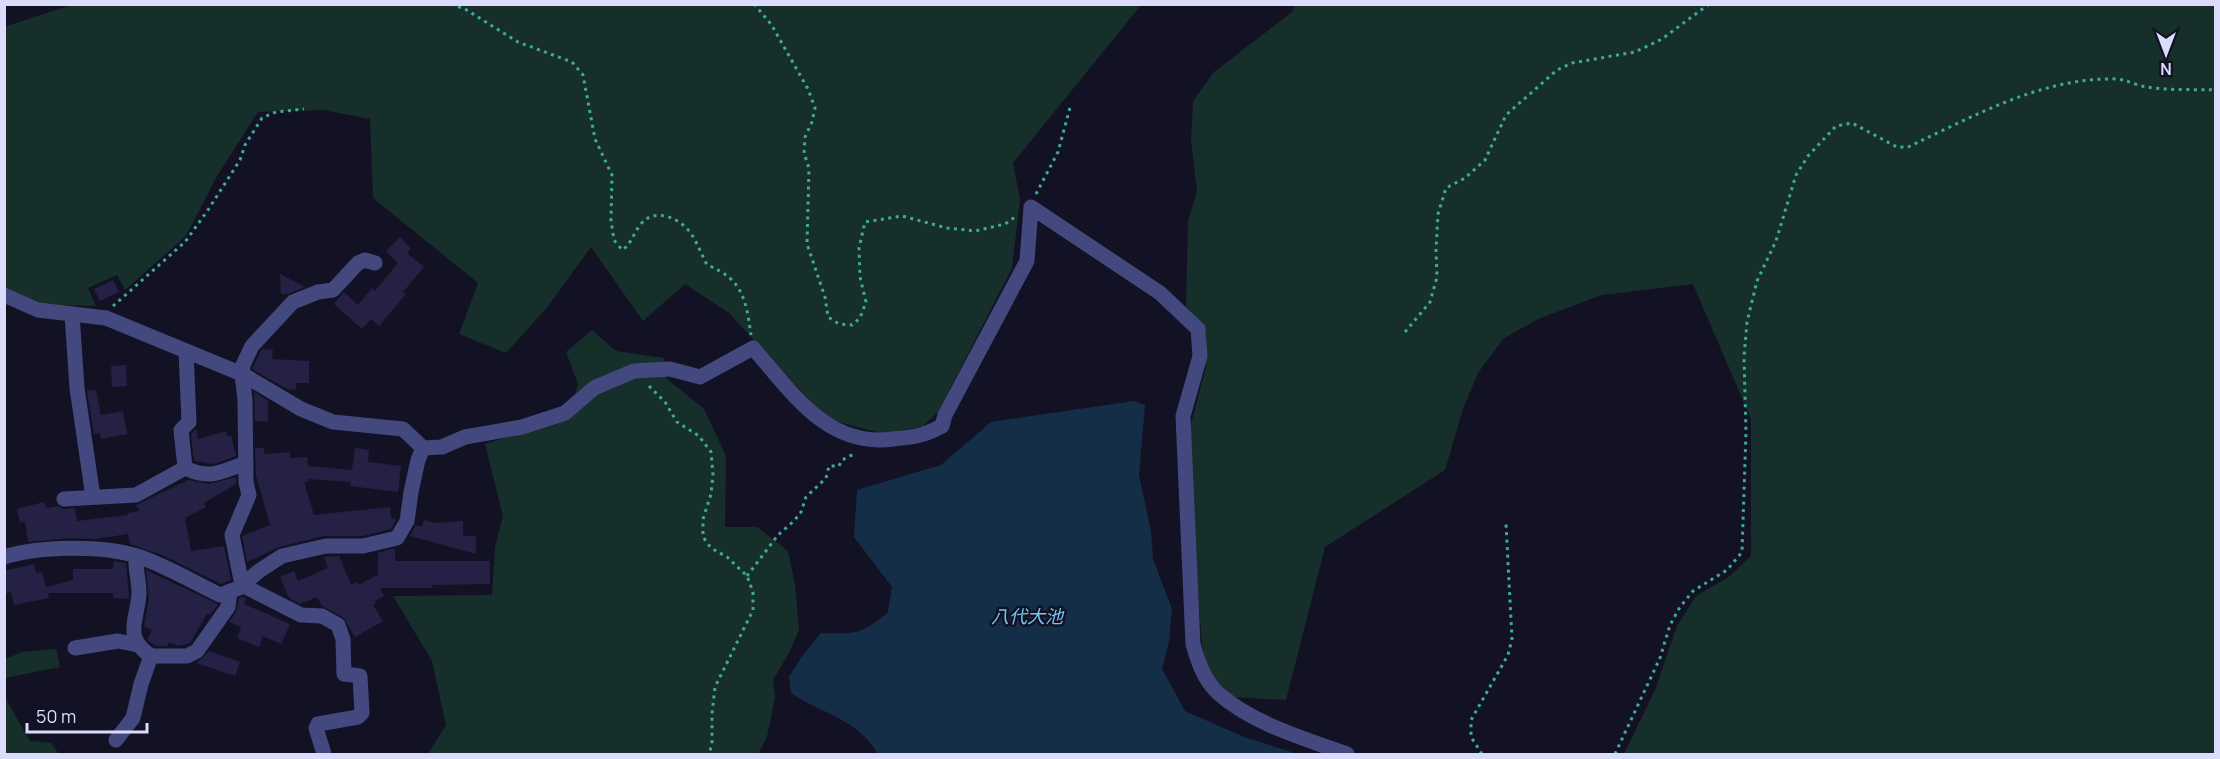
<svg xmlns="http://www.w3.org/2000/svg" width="2220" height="759" font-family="Manrope,'Noto Sans JP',sans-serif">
	<rect width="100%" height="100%" fill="#131225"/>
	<g fill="#162f2b">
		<polygon points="74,4 1141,5 1013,163 1020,200 1012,268 938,412 923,426 884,434 827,419 729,313 685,284 643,321 591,247 549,305 506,353 459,334 478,283 373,198 370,119 323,110 258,112 217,176 186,236 125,290 117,275 88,288 96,306 42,305 5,289 4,27"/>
		<polygon points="1295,5 2215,5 2215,754 1624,754 1655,690 1677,626 1696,596 1730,576 1751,556 1751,419 1693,284 1602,295 1538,319 1503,339 1478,373 1463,409 1445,470 1325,547 1286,700 1233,697 1207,671 1202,644 1194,542 1190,428 1206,367 1206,333 1186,306 1188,221 1197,191 1191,141 1193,101 1214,72 1292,12"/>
		<polygon points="592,330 616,351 664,358 667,379 704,409 726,456 725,527 757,527 788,551 795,585 799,630 789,653 773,680 775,697 767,737 758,754 428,754 446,725 432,661 393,596 492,595 495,547 503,516 485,444 568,418 578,384 566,352"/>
		<polygon points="56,649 60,667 5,678 5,659 22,652"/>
		<polygon points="4,691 7,701 30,741 51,743 59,754 5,754"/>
	</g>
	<path fill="#152e47" d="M1134 401 1145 405 1139 475 1151 531 1153 559 1172 609 1169 641 1162 669 1185 711 1244 737 1298 754H878C858 719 822 714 791 693L789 677 803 655 821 633C854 634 862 635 888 612L892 587 854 537 857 490 941 465 991 422Z"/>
	<g fill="#242144">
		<polygon points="400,237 411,249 407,253 424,267 403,292 406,294 379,326 371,319 362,329 334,304 344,292 358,305 372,288 375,291 398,263 386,251"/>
		<polygon points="280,274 305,287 288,294 281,294"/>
		<polygon points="113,280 119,292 100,301 94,289"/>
		<polygon points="262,349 273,350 272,359 309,361 309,383 296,383 296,390 287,389 252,369"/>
		<polygon points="126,365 127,386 112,387 111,366"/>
		<polygon points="96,390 101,415 123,411 127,434 101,439 100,433 94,434 87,391"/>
		<polygon points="254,392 268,401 268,422 255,421"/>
		<polygon points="196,429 198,439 226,431 227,436 231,435 236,456 214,464 194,461 191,434"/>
		<polygon points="255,448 264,448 264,454 290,452 290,458 307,457 308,466 352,470 355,448 369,450 368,462 401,466 398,492 350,486 351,482 308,479 308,481 304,482 314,515 390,507 391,518 396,520 391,529 362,536 324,536 279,547 247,562 242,536 270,525 256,476"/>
		<polygon points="236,477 236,484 204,503 206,507 185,518 191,551 224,546 231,580 221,584 162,555 130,544 128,534 95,539 70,538 28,542 25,521 20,523 17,509 44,502 46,508 58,506 64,509 75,508 77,521 128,515 127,513 140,511 136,505 188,480 209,484"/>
		<polygon points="424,520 435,523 463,521 463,536 476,536 476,554 410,536 416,525 422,527"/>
		<polygon points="395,548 395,561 490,561 490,584 432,585 432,588 380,588 384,596 375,601 376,603 373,605 383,621 355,637 343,617 322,606 317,597 300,604 289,598 280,577 294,571 298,581 328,568 324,557 339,556 351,585 356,582 358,585 378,575 378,553"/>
		<polygon points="114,561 126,563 129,599 113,598 113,593 48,593 49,598 14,605 11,592 4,594 4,571 34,564 36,573 42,572 46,587 73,580 73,569 113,569"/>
		<polygon points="146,570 218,604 210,615 207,614 190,643 178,646 169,642 167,646 156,646 147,640 152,630 144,626 149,599"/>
		<polygon points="243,597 246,598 244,604 290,624 281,644 263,636 259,647 237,638 241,627 229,622 236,612 239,598"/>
		<polygon points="209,651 240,662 235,676 197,663"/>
	</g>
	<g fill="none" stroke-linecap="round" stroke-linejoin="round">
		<g stroke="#3eab98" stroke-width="3" stroke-dasharray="3 4.5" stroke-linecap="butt">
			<path d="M451 4 465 9 518 42 572 62 583 75 595 139 612 175 611 221 614 240 622 250C632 244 633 233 641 224 655 206 682 219 692 235 698 245 702 255 707 265 743 279 746 300 751 335"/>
			<polyline points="754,4 771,24 808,89 815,108 812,122 805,137 804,153 809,168 807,244 825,297 828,317 839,324 852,325 860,318 866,302 860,277 859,248 865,222 902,216 947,228 975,231 1005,224 1015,217"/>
			<polyline points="1036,194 1058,152 1071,104"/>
			<polyline points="113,306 185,242 208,210 240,160 245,145 262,118 276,112 304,109"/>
			<polyline points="1405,332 1430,302 1437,277 1436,250 1438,214 1446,188 1465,178 1485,160 1506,115 1557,70 1572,63 1635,52 1662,39 1709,4"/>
			<polyline points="649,386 665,402 677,422 699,436 711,452 713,475 711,494 703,519 703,537 711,548 727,557 747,576 753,592 753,610 715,687 712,714 712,746 708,754"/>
			<polyline points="747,576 778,535 794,521 801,512 806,497 826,478 829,466 839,466 842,460 856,453"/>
			<polyline points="1482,754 1471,737 1471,720 1508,655 1512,639 1506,524"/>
			<path d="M1615 754 1660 658 1670 625 1680 607 1693 591 1727 570 1742 552 1746 432 1744 357 1747 322 1757 281 1776 241 1796 175 1808 156 1836 126 1852 123 1897 147H1908C1970 118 2037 80 2107 79 2124 78 2127 82 2142 86 2165 91 2192 89 2216 90"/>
		</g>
		<g stroke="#43487f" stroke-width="15">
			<path d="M4 295 38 310 106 318 242 374 301 409 333 422 403 429 423 448 442 447 465 437 522 427 565 413 594 388 634 371 670 369 700 377 753 348C792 392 827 448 893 439 914 437 923 436 942 426L945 415 1027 261 1031 207 1160 293 1198 329 1200 356 1183 416 1193 644C1198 662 1204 680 1218 693 1251 723 1305 739 1347 754"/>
			<polyline points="72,314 77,388 93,497"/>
			<path d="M186 351 189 422 181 430 185 468C210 480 221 472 246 463"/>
			<polyline points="64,499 136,495 185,468"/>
			<path d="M136 556C135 569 139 580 139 593 138 619 122 637 151 656H187L197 651 228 607 230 591"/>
			<path d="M4 557C39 546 102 545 137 556 165 565 193 582 220 595L239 588 259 571 282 556 326 546H363L397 538 407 521 411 492 418 460 423 448"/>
			<polyline points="75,648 118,641 138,645"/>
			<polyline points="116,740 133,718 141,684 151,656"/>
			<polyline points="324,754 316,728 318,724 358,717 362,713 360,676 344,674 343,639 338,625 322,616 301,615 242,585 232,535 249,495 246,482 245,400 242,374 243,365 252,346 293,302 318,292 333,290 358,263 365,260 375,263"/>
		</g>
	</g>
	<g text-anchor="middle" stroke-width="5" stroke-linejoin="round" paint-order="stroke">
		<g font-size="18" font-style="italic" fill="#75c5ee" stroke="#131225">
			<text x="1027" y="623">八代大池</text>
		</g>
	</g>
	<rect width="2220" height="759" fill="none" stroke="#dbdbfb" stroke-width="12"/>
	<g transform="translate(2166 54) rotate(180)" stroke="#131225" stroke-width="4.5" paint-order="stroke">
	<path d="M0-4.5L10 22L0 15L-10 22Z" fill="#dbdbfb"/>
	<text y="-9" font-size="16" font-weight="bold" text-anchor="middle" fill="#dbdbfb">N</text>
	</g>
	<path d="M27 723v9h120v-9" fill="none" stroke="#dbdbfb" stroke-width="3"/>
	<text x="36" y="723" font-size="18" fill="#dbdbfb" stroke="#131225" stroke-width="4.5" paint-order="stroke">50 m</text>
</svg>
